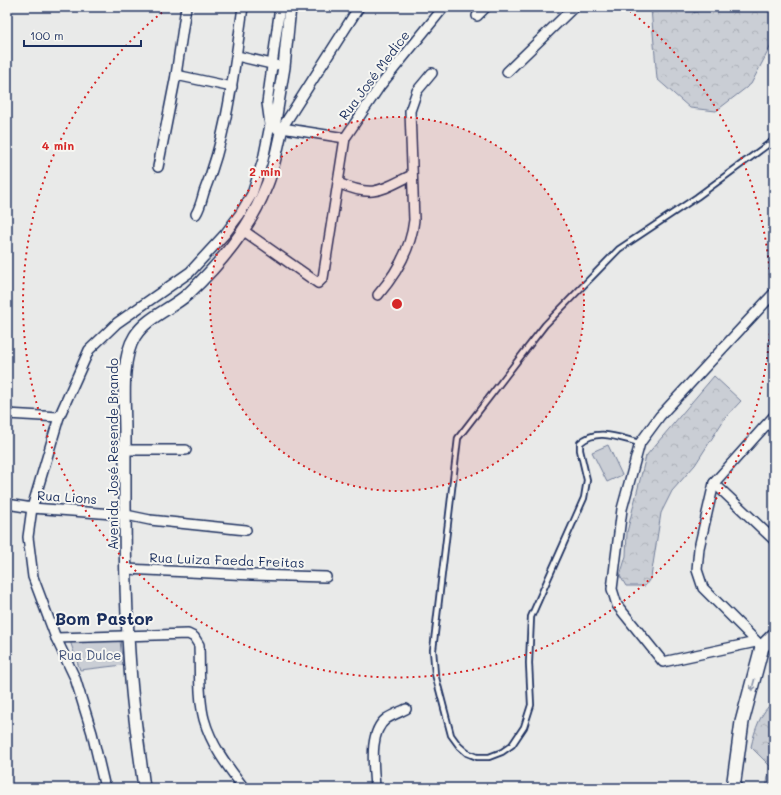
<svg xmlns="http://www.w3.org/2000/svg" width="781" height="795" font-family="Mali,sans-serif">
	<defs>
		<pattern id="forest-crowns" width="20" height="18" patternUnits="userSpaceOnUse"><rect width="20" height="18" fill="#caced5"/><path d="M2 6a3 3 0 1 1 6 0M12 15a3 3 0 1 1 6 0" fill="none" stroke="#adb1b9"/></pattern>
	</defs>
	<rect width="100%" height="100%" fill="#e9eae9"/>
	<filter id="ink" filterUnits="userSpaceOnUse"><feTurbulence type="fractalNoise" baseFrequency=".025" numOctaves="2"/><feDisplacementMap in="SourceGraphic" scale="8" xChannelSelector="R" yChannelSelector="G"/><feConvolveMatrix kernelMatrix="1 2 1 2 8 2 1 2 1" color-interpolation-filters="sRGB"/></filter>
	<g filter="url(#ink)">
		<g fill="url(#forest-crowns)" stroke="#727e9a">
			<polygon points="652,7 695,7 694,13 706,7 774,7 774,40 751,84 716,111 690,108 657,79 651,9"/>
			<polygon points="714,376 741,401 725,418 695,465 672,491 661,513 651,577 645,586 626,586 620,576 626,556 627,532 646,456"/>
			<path d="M774 701V788H766L770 766 751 747C755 729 760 713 774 701Z"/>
		</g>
		<g fill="#caced5" stroke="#727e9a">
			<polygon points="608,445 622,475 607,482 592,452"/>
			<polygon points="70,641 120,641 123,665 80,670"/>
		</g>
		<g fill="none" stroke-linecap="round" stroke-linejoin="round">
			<defs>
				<path id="service" d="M640 443C619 438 597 427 580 443V450L587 480 584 498 531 617 529 663 531 705 524 727 512 745 502 752 489 757H477L467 753 459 746 451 735 435 674 433 650 458 438 545 325 619 249 697 197 774 140"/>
				<g id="minor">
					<polyline points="477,16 486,7"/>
					<polyline points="237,56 276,65"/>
					<polyline points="507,72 574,7"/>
					<polyline points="176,75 232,87"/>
					<polyline points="345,138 282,128 359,7"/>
					<polyline points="158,167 176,75 186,7"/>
					<path d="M338 183C374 198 379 191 412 175"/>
					<path d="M196 214C200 208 202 199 204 192 228 133 234 69 243 7"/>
					<polyline points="244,231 318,283 323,278 345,138 380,86 444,7"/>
					<path d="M378 295C396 274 411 249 414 220L410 111 417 91 432 73"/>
					<polyline points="7,414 59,417"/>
					<polyline points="125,450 186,450"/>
					<polyline points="714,483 774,540"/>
					<polyline points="7,504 32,508 126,515 150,520 246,530"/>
					<polyline points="126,569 252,575 326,577"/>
					<path d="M56 638 188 634 194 637 199 645C200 669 198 696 204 719 211 745 228 767 244 788"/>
					<polyline points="756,642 663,662 617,605 612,589 622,509 640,443 660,416 774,293"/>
					<polyline points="760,645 703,588 697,570 699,548 714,483 774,416"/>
					<polyline points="105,788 92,733 75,678 56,638 33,577 28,537 32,508 59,417 89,350 117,323 190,272 225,234 240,214 252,194 263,160 270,125 267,103 280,7"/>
					<path d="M375 788C374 768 368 733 386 719 392 715 400 712 406 709"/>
				</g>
				<path id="tertiary" d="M144 788C140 756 135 724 132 691 124 606 125 518 125 432 125 405 120 359 135 336 147 317 171 309 188 294 220 264 250 228 266 187 274 169 277 148 282 128L274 127 284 67 290 7"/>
				<polyline id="secondary" points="733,788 742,722 762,647 774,635"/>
			</defs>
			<use href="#service" stroke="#1b2f5e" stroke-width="8"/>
			<use href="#minor" stroke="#1b2f5e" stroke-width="12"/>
			<use href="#tertiary" stroke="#1b2f5e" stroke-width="14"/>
			<use href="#secondary" stroke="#1b2f5e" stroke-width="16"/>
			<use href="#service" stroke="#f6f6f2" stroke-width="4.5"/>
			<use href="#minor" stroke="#f6f6f2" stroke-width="9"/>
			<use href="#tertiary" stroke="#f6f6f2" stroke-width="11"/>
			<use href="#secondary" stroke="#f6f6f2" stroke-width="13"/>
		</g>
		<defs><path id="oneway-shaft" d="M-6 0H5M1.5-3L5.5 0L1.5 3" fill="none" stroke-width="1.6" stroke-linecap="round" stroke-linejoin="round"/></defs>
		<use stroke="#8892a8" href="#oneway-shaft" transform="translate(753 685) rotate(105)"/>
	</g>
	<circle cx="397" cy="304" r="187" fill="#d62828" fill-opacity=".12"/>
	<g fill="none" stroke="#d62828" stroke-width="2" stroke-dasharray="2 4">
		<circle cx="397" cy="304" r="187"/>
		<path d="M625 7A374 374 0 1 1 169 7"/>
	</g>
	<g text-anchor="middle" stroke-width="4" stroke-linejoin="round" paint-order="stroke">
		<g font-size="13" fill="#1b2f5e" stroke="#f6f6f2">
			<text transform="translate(374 75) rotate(-53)" y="5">Rua José Medice</text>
			<text transform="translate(113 454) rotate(-90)" y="5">Avenida José Resende Brando</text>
			<text transform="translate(67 497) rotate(4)" y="5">Rua Lions</text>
			<text transform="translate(227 560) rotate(2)" y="5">Rua Luiza Faeda Freitas</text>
		</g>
		<g font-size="13" fill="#47577c" stroke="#f6f6f2">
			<text x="90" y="660">Rua Dulce</text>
		</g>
		<g font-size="17" font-weight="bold" fill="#1b2f5e" stroke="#f6f6f2">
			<text x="104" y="625">Bom Pastor</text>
		</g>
	</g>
	<circle cx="397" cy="304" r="6" fill="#d62828" stroke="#f6f6f2" stroke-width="2"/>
	<g font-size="12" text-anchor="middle" font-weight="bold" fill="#d62828" stroke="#f6f6f2" stroke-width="4" stroke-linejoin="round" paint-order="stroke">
		<text x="58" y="150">4 min</text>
		<text x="265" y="176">2 min</text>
	</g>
	<rect width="781" height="795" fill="none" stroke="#f6f6f2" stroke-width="24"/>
	<rect x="12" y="12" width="757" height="771" fill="none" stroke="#1b2f5e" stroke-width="1.5" filter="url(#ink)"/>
	<path d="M24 40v6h117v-6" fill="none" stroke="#1b2f5e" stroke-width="2"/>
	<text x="30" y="40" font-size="12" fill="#1b2f5e" stroke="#f6f6f2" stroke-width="3" paint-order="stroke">100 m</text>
</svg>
